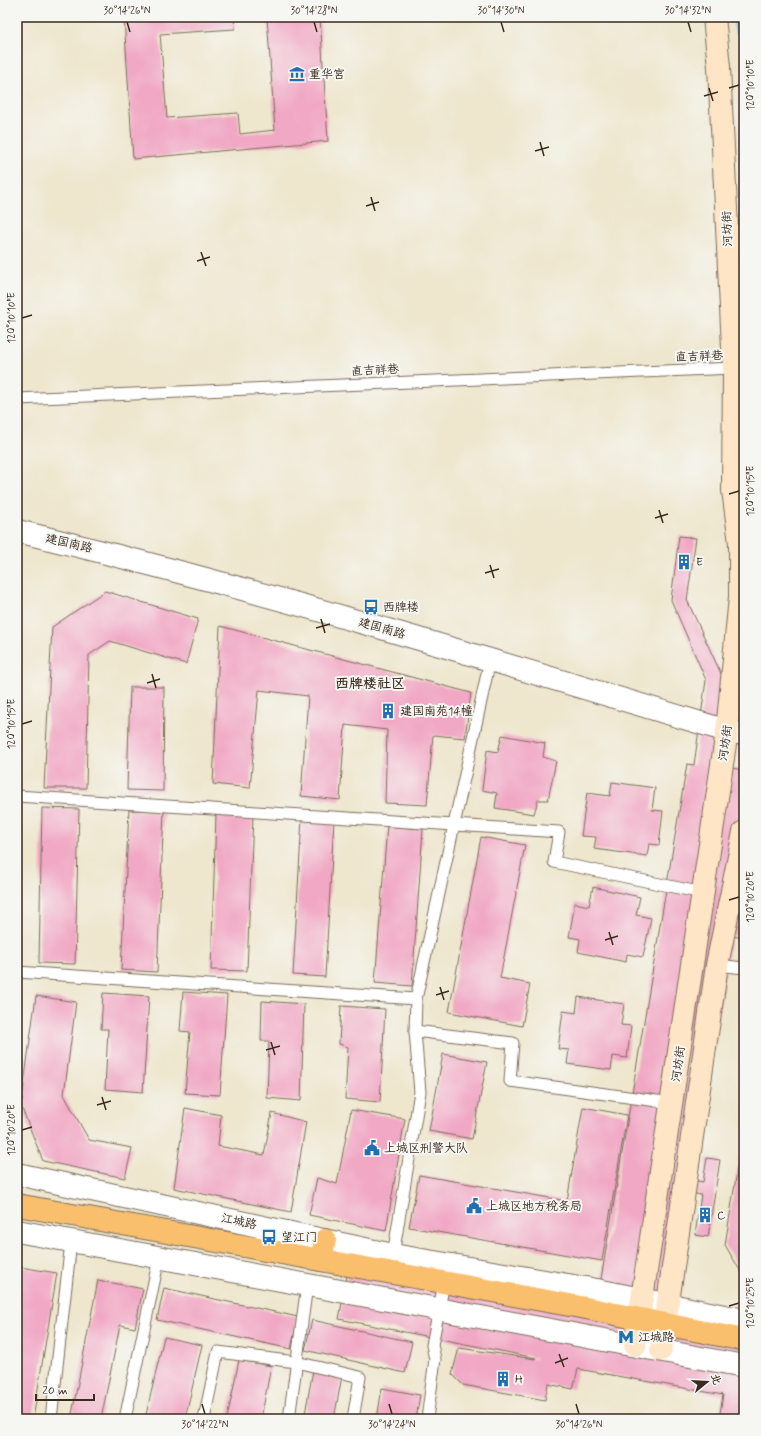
<svg xmlns="http://www.w3.org/2000/svg" width="761" height="1436" font-family="Mynerve,'LXGW WenKai TC',sans-serif">
	<rect width="100%" height="100%" fill="#f6f6f2"/>
	<filter id="ink" filterUnits="userSpaceOnUse"><feTurbulence type="fractalNoise" baseFrequency=".025" numOctaves="2"/><feDisplacementMap in="SourceGraphic" scale="8" xChannelSelector="R" yChannelSelector="G"/><feConvolveMatrix kernelMatrix="1 2 1 2 8 2 1 2 1" color-interpolation-filters="sRGB"/></filter>
	<filter id="wash" filterUnits="userSpaceOnUse"><feTurbulence type="fractalNoise" baseFrequency=".012" numOctaves="4" result="noise"/><feDisplacementMap in="SourceGraphic" scale="16" xChannelSelector="R" yChannelSelector="G"/><feGaussianBlur stdDeviation="0.9" result="paint"/><feColorMatrix in="noise" values="0 0 0 0 0 0 0 0 0 0 0 0 0 0 0 0 0 1.4 0 .05"/><feComposite in="paint" operator="in"/></filter>
	<g filter="url(#wash)">
		<rect width="100%" height="100%" fill="#eee6cd"/>
		<g fill="none" stroke-linecap="round" stroke-linejoin="round">
			<polyline stroke="#65bbe2" stroke-width="20" points="743,17 744,27"/>
		</g>
		<g id="blocks">
			<g fill="#f1a8c4">
				<polygon points="124,17 234,17 235,29 160,34 167,118 238,113 240,134 275,130 267,17 320,17 328,141 133,159"/>
				<polygon points="679,536 696,538 687,600 723,678 711,765 744,770 744,865 735,915 744,916 744,938 731,936 692,1180 703,1182 707,1158 720,1160 708,1237 695,1235 701,1195 690,1193 671,1311 744,1325 744,1407 742,1416 744,1417 744,1419 719,1419 723,1395 578,1369 573,1389 548,1384 545,1400 463,1385 452,1374 459,1348 535,1359 536,1358 339,1319 352,1249 598,1297 687,764 694,765 706,680 671,600"/>
				<polygon points="105,591 198,619 186,664 110,641 89,655 86,788 44,788 52,627"/>
				<polygon points="220,626 471,693 465,738 433,735 427,805 385,803 387,730 345,725 340,800 301,796 308,696 259,690 250,788 213,784"/>
				<polygon points="130,687 164,687 163,791 127,790"/>
				<polygon points="502,735 545,743 543,757 556,761 548,800 538,800 534,814 495,808 497,793 482,790 487,750 498,752"/>
				<polygon points="612,782 655,788 652,810 663,811 659,845 649,844 647,856 594,849 596,837 581,836 587,793 610,796"/>
				<polygon points="42,808 79,809 75,964 39,963"/>
				<polygon points="129,810 164,811 157,972 121,970"/>
				<polygon points="216,814 253,815 247,971 211,970"/>
				<polygon points="302,818 334,820 325,977 293,975"/>
				<polygon points="387,826 423,829 412,986 375,983"/>
				<polygon points="481,837 525,845 500,978 530,984 522,1026 449,1012"/>
				<polygon points="593,887 640,897 636,915 651,918 643,957 627,954 626,962 578,952 580,939 569,937 575,903 589,906"/>
				<polygon points="183,992 227,995 220,1095 185,1093 190,1032 180,1031"/>
				<polygon points="103,993 149,996 143,1092 105,1089 108,1029 101,1029"/>
				<polygon points="36,996 76,1002 64,1095 89,1140 132,1148 125,1178 43,1161 21,1106"/>
				<polygon points="578,997 624,1004 621,1025 631,1026 627,1058 613,1056 611,1070 567,1064 569,1050 558,1049 563,1011 576,1013"/>
				<polygon points="262,1001 304,1004 301,1101 267,1098 269,1041 261,1041"/>
				<polygon points="341,1006 385,1009 380,1102 345,1099 348,1047 339,1044"/>
				<polygon points="443,1054 487,1062 472,1139 429,1131"/>
				<polygon points="583,1107 627,1115 602,1261 409,1227 419,1175 567,1201"/>
				<polygon points="185,1108 221,1115 218,1146 264,1155 272,1113 306,1122 291,1212 174,1188"/>
				<polygon points="351,1110 405,1119 386,1231 309,1215 317,1178 337,1184"/>
				<polygon points="739,1159 744,1160 744,1277 725,1245"/>
				<polygon points="20,1267 57,1273 33,1419 17,1419 17,1283"/>
				<polygon points="98,1280 143,1289 135,1328 120,1325 101,1419 71,1419"/>
				<polygon points="164,1288 298,1317 291,1349 157,1320"/>
				<polygon points="312,1320 412,1342 405,1373 305,1350"/>
				<polygon points="164,1337 202,1345 185,1419 145,1419"/>
				<polygon points="239,1360 271,1366 261,1419 227,1419"/>
				<polygon points="313,1370 342,1376 334,1419 304,1419"/>
				<polygon points="382,1388 420,1395 416,1419 377,1419"/>
			</g>
		</g>
	</g>
	<g filter="url(#ink)">
		<use href="#blocks" fill-opacity="0" stroke="#7a6c5b" stroke-width="1"/>
		<g fill="none" stroke-linecap="round" stroke-linejoin="round">
			<defs>
				<g id="lane">
					<polyline points="17,399 734,368"/>
					<polyline points="17,796 559,832 554,862 703,893"/>
					<polyline points="717,965 744,968"/>
					<polyline points="17,972 416,999"/>
					<polyline points="415,1031 513,1043 510,1081 672,1103"/>
					<polyline points="393,1255 420,1092 415,1031 416,999 490,660"/>
					<polyline points="51,1419 71,1242"/>
					<polyline points="125,1419 159,1258"/>
					<polyline points="204,1419 218,1352 296,1362 360,1377 353,1419"/>
					<polyline points="289,1419 307,1285"/>
					<polyline points="427,1419 435,1359 432,1345 444,1283"/>
				</g>
				<g id="street">
					<path d="M17 531C256 588 492 660 727 731L744 734"/>
					<polyline points="17,1174 393,1255 597,1290 744,1320"/>
					<polyline points="17,1231 744,1366"/>
				</g>
				<g id="secondary">
					<polyline points="635,1345 727,731 740,597 740,543 733,490 734,368 719,67 714,17"/>
					<polyline points="661,1350 717,965 744,832"/>
				</g>
				<g id="primary">
					<polyline points="17,1205 586,1308 744,1340"/>
					<polyline points="321,1260 325,1240"/>
				</g>
			</defs>
			<use href="#lane" stroke="#7a6c5b" stroke-width="13"/>
			<use href="#street" stroke="#7a6c5b" stroke-width="24"/>
			<use href="#secondary" stroke="#7a6c5b" stroke-width="24"/>
			<use href="#primary" stroke="#7a6c5b" stroke-width="24"/>
			<use href="#lane" stroke="#fff" stroke-width="11"/>
			<use href="#street" stroke="#fff" stroke-width="22"/>
			<use href="#secondary" stroke="#fde5c5" stroke-width="22"/>
			<use href="#primary" stroke="#f9bf6d" stroke-width="22"/>
		</g>
	</g>
	<path fill="none" stroke="#3b2a1e" stroke-width="1.5" d="M127 22 130 32M314 22 317 32M501 22 504 32M688 22 691 32M709 88 713 101M729 88 739 85M704 96 718 92M540 142 544 156M535 151 549 147M371 197 375 211M366 206 379 202M201 252 206 266M197 261 210 257M22 318 32 315M729 494 739 491M659 510 663 523M655 518 668 514M490 565 494 578M485 573 499 569M321 619 325 633M316 628 330 624M152 674 156 688M147 683 160 679M22 724 32 721M729 900 739 897M609 932 613 945M605 940 618 936M440 987 444 1000M436 995 449 991M271 1042 275 1055M266 1050 280 1046M102 1097 106 1110M97 1105 111 1101M22 1130 32 1127M729 1306 739 1303M559 1354 564 1367M555 1363 568 1358M202 1404 205 1414M389 1404 392 1414M576 1404 579 1414"/>
	<defs>
		<symbol id="museum-bare" viewBox="-9 -9 18 18"><path d="M0-6L6-3V-2H-6V-3ZM-5-1h2V3h-2ZM-1-1h2V3h-2ZM3-1h2V3H3ZM-6 4H6V6H-6Z" fill="#1f6fb2" stroke="#f6f6f2" stroke-width="2.5" paint-order="stroke"/></symbol>
		<symbol id="building-bare" viewBox="-9 -9 18 18"><path d="M-4-6H4V6H1V3H-1V6H-4ZM-2.5-4.3h1.7v1.8h-1.7ZM.8-4.3h1.7v1.8H.8ZM-2.5-1h1.7V.8h-1.7ZM.8-1h1.7V.8H.8Z" fill="#1f6fb2" stroke="#f6f6f2" stroke-width="2.5" paint-order="stroke"/></symbol>
		<symbol id="bus-bare" viewBox="-9 -9 18 18"><path d="M-5-6H5V4H4V6H2V4H-2V6H-4V4H-5ZM-3.5-4V0h7V-4ZM-3.5 1.2v1.5H-2V1.2ZM2 1.2v1.5H3.5V1.2Z" fill="#1f6fb2" stroke="#f6f6f2" stroke-width="2.5" paint-order="stroke"/></symbol>
		<symbol id="civic-bare" viewBox="-9 -9 18 18"><path d="M-.6-6.5H3V-4.5H.6V-3L4-1V1h2V6H-6V1h2V-1L-.6-3ZM-1.2 2.5V6h2.4V2.5Z" fill="#1f6fb2" stroke="#f6f6f2" stroke-width="2.5" paint-order="stroke"/></symbol>
		<symbol id="metro-bare" viewBox="-9 -9 18 18"><path d="M-5.5 5V-5H-3L0 0L3-5H5.5V5H3V-.5L0 4L-3-.5V5Z" fill="#1f6fb2" stroke="#f6f6f2" stroke-width="2.5" paint-order="stroke"/></symbol>
	</defs>
	<g fill-rule="evenodd">
		<use href="#museum-bare" x="286" y="63" width="22" height="22"/>
		<use href="#building-bare" x="673" y="551" width="22" height="22"/>
		<use href="#bus-bare" x="360" y="596" width="22" height="22"/>
		<use href="#building-bare" x="377" y="700" width="22" height="22"/>
		<use href="#civic-bare" x="361" y="1137" width="22" height="22"/>
		<use href="#civic-bare" x="463" y="1195" width="22" height="22"/>
		<use href="#building-bare" x="694" y="1204" width="22" height="22"/>
		<use href="#bus-bare" x="258" y="1226" width="22" height="22"/>
		<use href="#metro-bare" x="615" y="1326" width="22" height="22"/>
		<use href="#building-bare" x="492" y="1368" width="22" height="22"/>
	</g>
	<g text-anchor="middle" stroke-width="4" stroke-linejoin="round" paint-order="stroke">
		<g font-size="12" fill="#3b2a1e" stroke="#f6f6f2" text-anchor="start">
			<text x="309" y="78">重华宫</text>
			<text x="696" y="566">E</text>
			<text x="383" y="611">西牌楼</text>
			<text x="400" y="715">建国南苑14幢</text>
			<text x="384" y="1152">上城区刑警大队</text>
			<text x="486" y="1210">上城区地方税务局</text>
			<text x="717" y="1219">C</text>
			<text x="281" y="1241">望江门</text>
			<text x="638" y="1341">江城路</text>
			<text x="515" y="1383">H</text>
		</g>
		<g font-size="12" fill="#3b2a1e" stroke="#f6f6f2">
			<text transform="translate(727 229) rotate(-92)" y="4">河坊街</text>
			<text transform="translate(699 356) rotate(-2)" y="4">直吉祥巷</text>
			<text transform="translate(375 370) rotate(-3)" y="4">直吉祥巷</text>
			<text transform="translate(69 543) rotate(13)" y="4">建国南路</text>
			<text transform="translate(382 628) rotate(16)" y="4">建国南路</text>
			<text transform="translate(725 743) rotate(-82)" y="4">河坊街</text>
			<text transform="translate(678 1064) rotate(-82)" y="4">河坊街</text>
			<text transform="translate(239 1221) rotate(12)" y="4">江城路</text>
		</g>
		<g font-size="14" font-weight="bold" fill="#3b2a1e" stroke="#f6f6f2">
			<text x="370" y="688">西牌楼社区</text>
		</g>
	</g>
	<rect width="761" height="1436" fill="none" stroke="#f6f6f2" stroke-width="44"/>
	<g transform="translate(707 1382) rotate(72)" stroke="#f6f6f2" stroke-width="3" paint-order="stroke">
	<path d="M0-3L7 15L0 10L-7 15Z" fill="#3b2a1e"/>
	<text y="-6" font-size="11" font-weight="bold" text-anchor="middle" fill="#3b2a1e">北</text>
	</g>
	<path d="M36 1394v6h58v-6" fill="none" stroke="#3b2a1e" stroke-width="2"/>
	<text x="42" y="1394" font-size="12" fill="#3b2a1e" stroke="#f6f6f2" stroke-width="3" paint-order="stroke">20 m</text>
	<rect x="22" y="22" width="717" height="1392" fill="none" stroke="#3b2a1e" stroke-width="1.5"/>
	<g font-size="10" text-anchor="middle" fill="#3b2a1e">
		<text x="127" y="14">30°14'26"N</text>
		<text x="314" y="14">30°14'28"N</text>
		<text x="501" y="14">30°14'30"N</text>
		<text x="688" y="14">30°14'32"N</text>
		<text transform="translate(750 85) rotate(-90)" y="4">120°10'10"E</text>
		<text transform="translate(11 318) rotate(-90)" y="4">120°10'10"E</text>
		<text transform="translate(750 491) rotate(-90)" y="4">120°10'15"E</text>
		<text transform="translate(11 724) rotate(-90)" y="4">120°10'15"E</text>
		<text transform="translate(750 897) rotate(-90)" y="4">120°10'20"E</text>
		<text transform="translate(11 1130) rotate(-90)" y="4">120°10'20"E</text>
		<text transform="translate(750 1303) rotate(-90)" y="4">120°10'25"E</text>
		<text x="205" y="1428">30°14'22"N</text>
		<text x="392" y="1428">30°14'24"N</text>
		<text x="579" y="1428">30°14'26"N</text>
	</g>
</svg>
